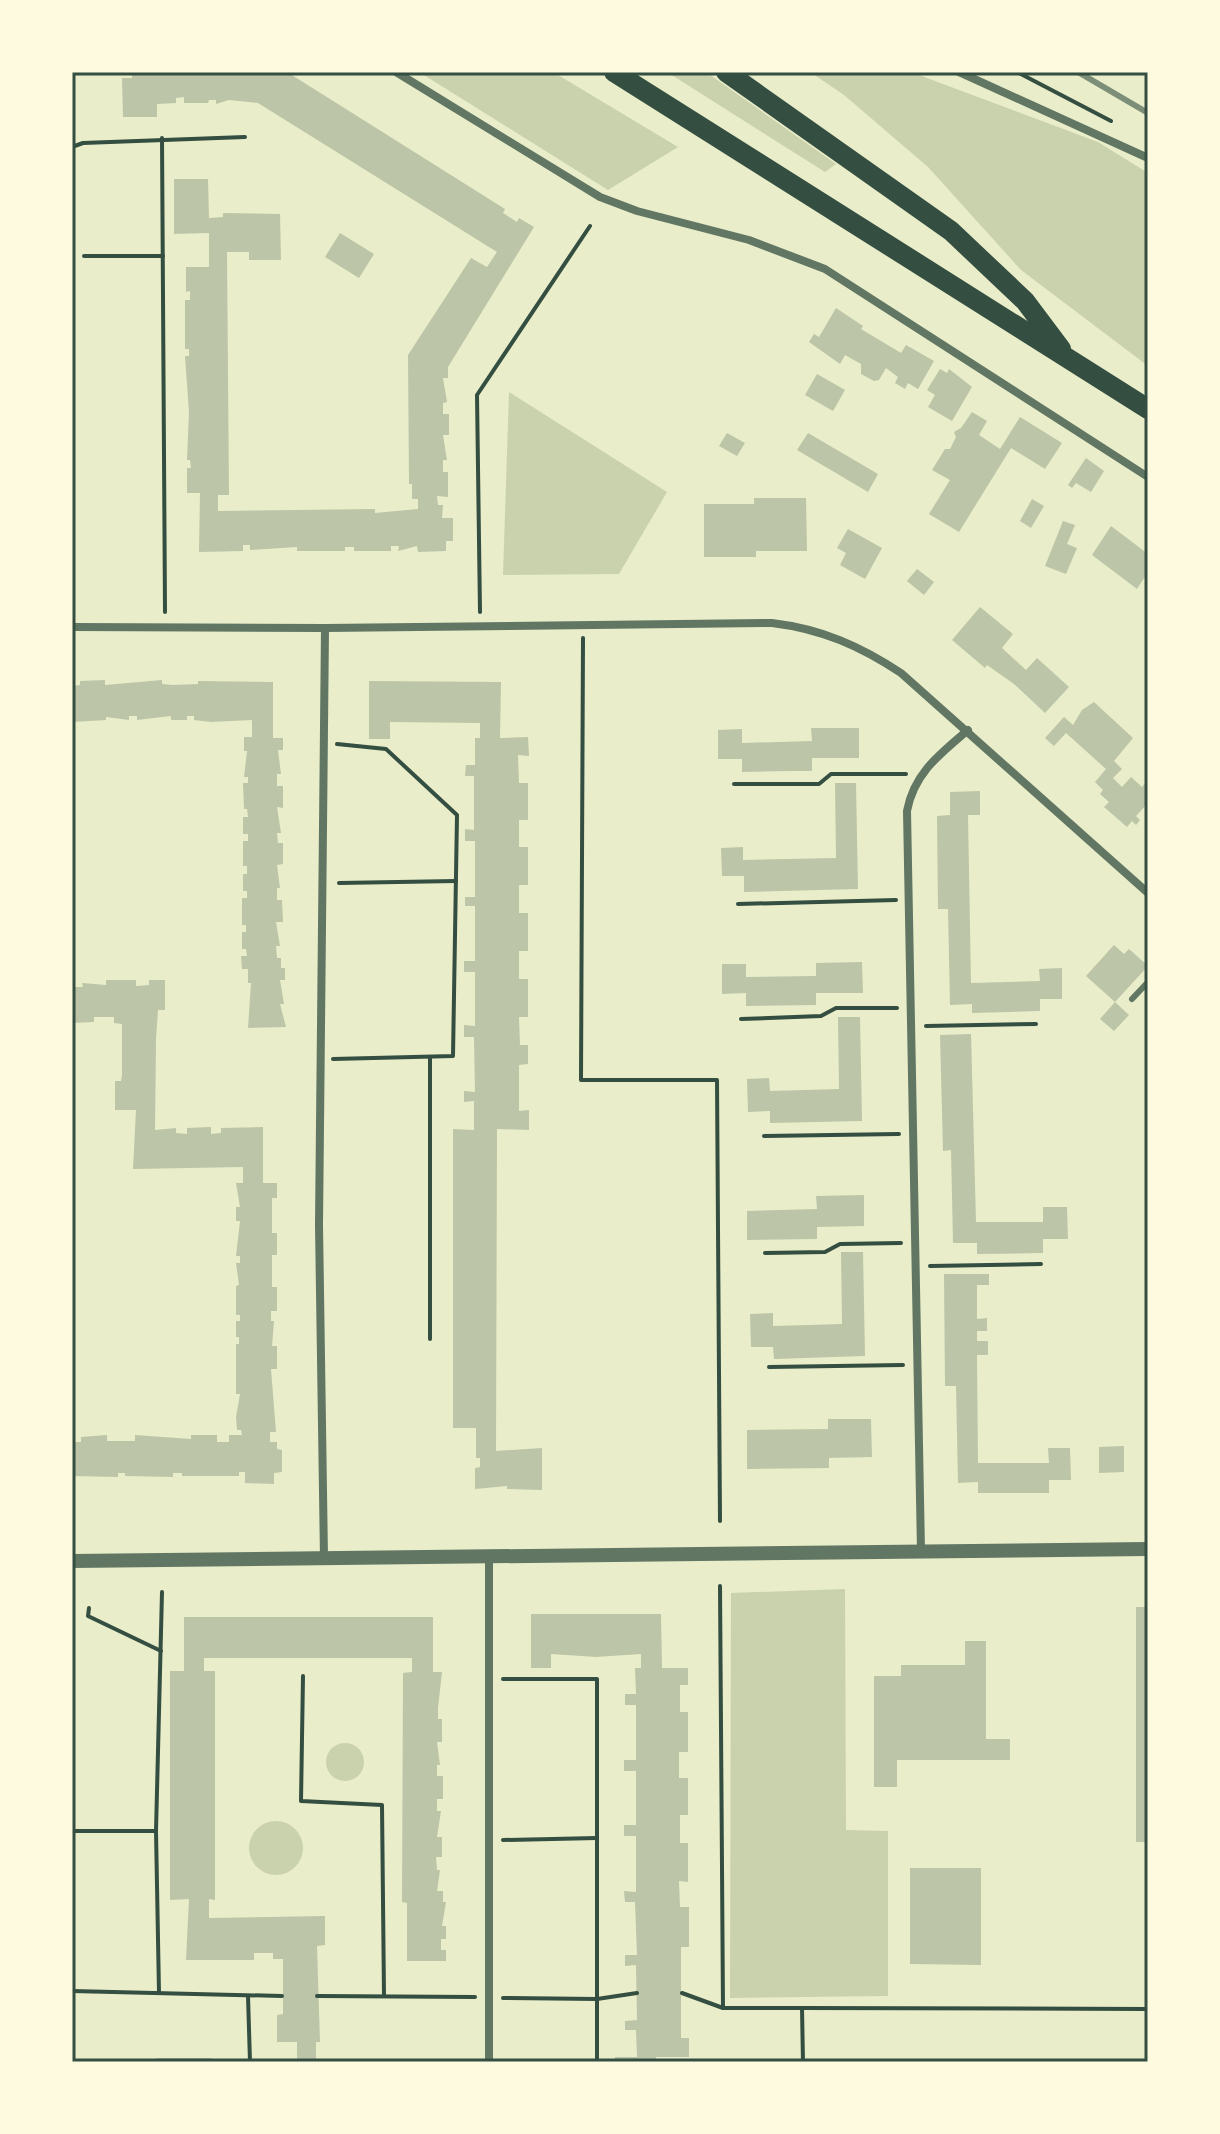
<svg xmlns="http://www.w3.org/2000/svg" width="1220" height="2134" font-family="'Golos Text',sans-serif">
	<rect width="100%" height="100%" fill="#e9edc9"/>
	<g fill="#cad2ad">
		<polygon points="419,72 553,72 678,147 608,190"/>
		<polygon points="667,72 706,72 836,164 825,172"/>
		<polygon points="810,72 911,72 1098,142 1148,173 1148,366 1021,270 928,167 844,95"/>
		<polygon points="509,392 667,492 619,574 503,575"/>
		<polygon points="845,1589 846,1830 888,1831 888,1996 730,1998 731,1593"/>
		<circle cx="345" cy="1762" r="19"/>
		<circle cx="276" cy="1848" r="27"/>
	</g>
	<g fill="#bcc5a7">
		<polygon points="132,72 287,72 505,209 503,213 517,222 519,218 534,227 448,367 448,378 443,378 447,402 443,403 443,414 449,414 449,435 443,435 447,460 443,460 443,472 448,472 448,497 437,496 438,505 443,505 442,518 453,518 453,541 446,541 446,551 418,552 417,546 398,551 399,546 391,546 391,551 354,551 354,547 345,547 345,551 297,551 297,547 250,550 250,545 243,545 243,551 199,552 200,493 187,493 187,468 191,468 190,460 187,460 189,412 185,356 189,356 189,349 185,349 185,300 190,300 190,291 186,292 186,267 209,267 209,233 174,234 174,179 208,179 209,218 223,217 223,213 280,214 281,260 249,260 249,252 227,252 229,495 218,495 218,511 375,509 375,513 418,509 418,499 412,499 412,484 409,484 408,355 471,258 487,267 497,252 258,103 229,100 216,104 216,100 209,100 208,103 184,103 184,97 176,98 176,103 157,104 157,117 123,117 122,78 132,78"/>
		<polygon points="340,233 374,254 359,278 325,257"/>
		<polygon points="836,308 863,326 861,329 901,353 906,345 934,361 918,389 908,383 905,389 895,383 898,377 886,368 879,380 874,381 861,374 861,364 845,355 840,364 809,342 814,334 819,337"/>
		<polygon points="940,369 947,373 949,369 972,387 952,421 928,407 935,395 927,390"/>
		<polygon points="817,374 845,390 833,411 805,395"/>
		<polygon points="972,412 987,421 979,435 1000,449 1020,417 1062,443 1045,469 1011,448 959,532 929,514 950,480 932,470 945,449 950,449 956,437 954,432 961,428"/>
		<polygon points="727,433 745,443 737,456 719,446"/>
		<polygon points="808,433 878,474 868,492 797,450"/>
		<polygon points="1086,458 1104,471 1091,492 1076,483 1072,488 1068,485"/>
		<polygon points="754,498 806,498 807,551 756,551 756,557 704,557 704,504 754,504"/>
		<polygon points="1032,499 1044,506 1031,528 1020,521"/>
		<polygon points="1063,521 1075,525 1067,544 1077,548 1066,574 1045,566"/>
		<polygon points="1111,526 1148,554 1148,572 1137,589 1092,555"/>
		<polygon points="848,529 882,548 865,579 840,565 846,553 837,548"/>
		<polygon points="917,569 934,582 924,595 907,581"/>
		<polygon points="980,607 1013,634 1002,648 1026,670 1037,658 1069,687 1045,713 1014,684 987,665 985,668 952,640"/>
		<polygon points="105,680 105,685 162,680 162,684 173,685 198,684 198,681 273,682 273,738 283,738 283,750 278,750 281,774 277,774 277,786 283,786 283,808 277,807 281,833 277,833 278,843 283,843 283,864 277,865 280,888 277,888 277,900 282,900 283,922 276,922 280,946 276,946 277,958 281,958 281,968 285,968 285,980 280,980 284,1004 280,1004 286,1027 248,1028 251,983 248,983 248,969 242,969 241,956 247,956 246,949 242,949 242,932 246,932 246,925 242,925 242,898 247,898 247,891 243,891 243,874 247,874 247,866 243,866 243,841 248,841 248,834 243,834 243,817 248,817 247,809 244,809 243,783 248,783 248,777 244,777 247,751 244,751 244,737 252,737 252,720 211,722 194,720 194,716 187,716 187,720 171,720 171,716 137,720 137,716 129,716 129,720 106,717 106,720 72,722 72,686 80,685 80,681"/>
		<polygon points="369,681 501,682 500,738 528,737 529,756 518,755 519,783 528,783 528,820 519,820 519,847 528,847 528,885 519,885 519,913 528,913 528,951 519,951 519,979 528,979 528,1017 519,1017 520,1045 528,1045 528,1064 519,1065 519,1111 529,1110 529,1130 497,1129 496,1451 542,1448 542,1490 507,1489 507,1486 475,1489 475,1468 480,1467 480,1458 476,1458 476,1428 453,1428 453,1129 474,1130 474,1101 464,1102 464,1091 475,1092 474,1037 464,1037 464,1025 475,1026 475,972 464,972 464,961 475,961 475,906 465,906 465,897 475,897 475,841 465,841 465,829 474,830 474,776 465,776 466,765 475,765 475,738 480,738 480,723 390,722 390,739 369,739"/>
		<polygon points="1094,702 1133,738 1114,761 1122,769 1113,778 1122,787 1131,777 1142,787 1148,780 1148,803 1136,816 1140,820 1136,825 1132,821 1127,827 1104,807 1109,802 1100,794 1103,790 1095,782 1106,769 1066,733 1054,746 1045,738 1064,717 1073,725 1082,710"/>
		<polygon points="811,728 859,728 859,758 812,758 812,771 788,771 742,772 742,759 718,759 718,730 742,729 742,743 812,741"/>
		<polygon points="835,783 856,783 858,889 744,892 744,876 722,876 721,848 743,847 743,860 836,858"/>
		<polygon points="980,791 980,815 968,815 971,983 1040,981 1039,969 1062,968 1062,999 1040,999 1040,1011 972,1013 972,1004 950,1005 948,909 938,909 937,816 950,815 950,792"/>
		<polygon points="1114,945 1124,954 1129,949 1148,966 1115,1002 1086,976"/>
		<polygon points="862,962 863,993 816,993 816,1005 746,1006 746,993 722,994 722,964 746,964 746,977 816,976 816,963"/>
		<polygon points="106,980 136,980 136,986 149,985 149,980 165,980 165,1010 158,1010 156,1039 155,1130 176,1128 176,1133 187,1134 187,1128 211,1127 211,1134 221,1133 221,1128 263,1127 263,1183 277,1183 277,1198 272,1198 272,1233 277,1233 277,1255 272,1255 272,1287 277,1287 277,1311 271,1311 271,1321 274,1321 272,1346 277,1346 277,1369 271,1369 276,1432 270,1432 270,1442 277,1442 277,1449 282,1450 282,1472 274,1473 274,1484 245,1483 245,1472 239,1472 239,1476 182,1476 182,1473 173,1473 173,1477 125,1476 125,1473 118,1473 118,1477 72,1476 72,1442 81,1442 81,1437 107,1435 107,1441 135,1441 135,1435 191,1439 191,1435 217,1435 217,1442 229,1442 229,1435 242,1435 241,1430 237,1430 236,1417 240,1394 236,1394 236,1344 239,1344 239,1337 236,1337 236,1321 240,1321 240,1315 236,1315 236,1286 239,1285 236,1263 240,1263 240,1256 236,1256 240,1221 236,1221 236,1207 240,1207 236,1183 243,1183 243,1167 133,1169 136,1110 115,1110 115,1081 121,1081 122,1075 122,1024 114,1023 114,1017 94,1017 94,1022 72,1023 72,987 83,987 82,983 106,985"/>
		<polygon points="1115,1002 1129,1015 1114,1031 1100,1019"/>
		<polygon points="838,1017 860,1017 862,1121 770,1123 770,1111 748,1112 747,1079 769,1078 770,1091 839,1089"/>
		<polygon points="971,1034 976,1222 1043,1222 1043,1207 1067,1207 1068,1239 1043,1239 1043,1253 977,1254 977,1243 953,1243 951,1150 943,1151 940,1035"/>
		<polygon points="864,1195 864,1226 817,1227 817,1239 747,1240 747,1211 817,1209 816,1196"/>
		<polygon points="841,1252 863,1252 865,1356 774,1359 773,1347 751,1347 750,1314 773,1313 773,1326 842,1324"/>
		<polygon points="944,1274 989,1274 989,1285 977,1285 977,1319 987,1318 987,1331 977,1331 977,1341 988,1341 988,1355 977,1355 978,1463 1049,1463 1048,1448 1070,1448 1071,1480 1049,1480 1049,1493 978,1493 978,1482 958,1483 956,1386 945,1386"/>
		<polygon points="828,1419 871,1419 872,1457 829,1458 829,1468 747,1469 747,1430 828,1429"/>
		<polygon points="1124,1446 1124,1472 1099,1473 1099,1447"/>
		<rect x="1136" y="1607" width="12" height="235"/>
		<polygon points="531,1614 661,1614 662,1668 688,1668 688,1685 680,1685 680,1712 688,1712 688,1752 679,1752 679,1778 688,1778 688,1815 680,1815 680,1843 688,1843 688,1882 679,1881 680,1907 689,1907 689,1947 681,1947 681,2038 689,2038 689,2057 656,2057 656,2062 615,2062 615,2057 637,2057 636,2030 625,2030 625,2021 637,2020 636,1965 625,1966 625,1955 637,1955 635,1902 625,1902 624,1891 636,1892 636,1836 624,1836 624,1825 636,1825 636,1771 624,1771 624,1760 636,1760 636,1705 625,1705 625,1694 636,1694 635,1668 641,1668 641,1654 596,1657 551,1654 551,1668 531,1668"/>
		<polygon points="184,1617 433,1617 433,1672 442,1672 438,1708 438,1719 442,1719 442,1742 437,1742 440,1765 437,1765 437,1776 443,1776 443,1799 437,1799 437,1811 441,1811 437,1837 442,1837 442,1857 436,1857 437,1870 440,1870 437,1891 443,1891 443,1902 446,1902 442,1926 446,1926 446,1939 441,1939 441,1950 446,1950 446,1961 407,1961 407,1903 402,1902 403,1673 412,1672 412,1658 204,1658 204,1671 215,1671 215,1900 209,1899 209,1918 325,1916 325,1945 317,1946 320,2042 316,2042 316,2062 297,2062 297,2042 277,2042 277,2015 283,2014 283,1959 273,1959 273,1953 254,1953 254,1960 186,1960 189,1899 170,1900 170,1671 184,1671"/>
		<polygon points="965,1641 986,1641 986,1739 1010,1739 1010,1760 897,1760 897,1787 874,1787 874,1676 901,1676 901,1665 965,1665"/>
		<polygon points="910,1868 981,1868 981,1965 910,1964"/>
		<rect x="156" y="2058" width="56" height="4"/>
	</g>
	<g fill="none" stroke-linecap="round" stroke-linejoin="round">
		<g stroke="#344e41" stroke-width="4">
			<polyline points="1017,72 1111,121"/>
			<polyline points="162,138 165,612"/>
			<polyline points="72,147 83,143 245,137"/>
			<polyline points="84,256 163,256"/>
			<polyline points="480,612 477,395 590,226"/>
			<polyline points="583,638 581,1080 717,1080 720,1521"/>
			<polyline points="734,784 819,784 831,774 906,774"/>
			<polyline points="339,883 456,881"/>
			<polyline points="738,904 896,900"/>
			<polyline points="741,1019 821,1016 836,1008 897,1008"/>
			<polyline points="926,1026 1036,1024"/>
			<polyline points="430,1058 430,1339"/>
			<polyline points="333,1059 453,1056 457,815 386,749 337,744"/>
			<polyline points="764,1136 899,1134"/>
			<polyline points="765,1253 825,1252 840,1244 901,1243"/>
			<polyline points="930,1266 1041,1264"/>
			<polyline points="769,1367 903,1365"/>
			<polyline points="720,1586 723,2008"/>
			<polyline points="89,1608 88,1616 161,1651"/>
			<polyline points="303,1676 301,1801 382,1805 384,1996"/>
			<polyline points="503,1679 597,1679 597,2062"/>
			<polyline points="72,1831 156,1831 159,1993"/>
			<polyline points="156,1831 162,1592"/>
			<polyline points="503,1840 597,1838"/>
			<polyline points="72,1991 282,1996"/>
			<polyline points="682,1993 723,2008 802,2008 803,2062"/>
			<polyline points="248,1996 250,2062"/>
			<polyline points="317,1996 475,1997"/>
			<polyline points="503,1998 597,1999 637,1993"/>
			<polyline points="802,2008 1148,2009"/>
		</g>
		<polyline stroke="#617663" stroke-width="6" points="1132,999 1148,982"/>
		<g stroke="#617663" stroke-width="8">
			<polyline points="396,72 600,197 637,211 749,240 825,269 1148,477"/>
			<polyline points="959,72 1148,158"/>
			<path d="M72 627 325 628 772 623C822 629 860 646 901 673L1148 893"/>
			<path d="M921 1551 907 811C914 773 940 754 968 730"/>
			<polyline points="324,1558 319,1225 325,628"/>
			<polyline points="489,2062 489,1558"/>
		</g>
		<polyline stroke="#617663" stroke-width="14" points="72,1561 1148,1549"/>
		<g stroke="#344e41" stroke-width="20">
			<polyline points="614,72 1148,409"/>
			<polyline points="726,72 951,231 1025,301 1061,349"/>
		</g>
		<polyline stroke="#7c8e77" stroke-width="6" points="1078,72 1148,113"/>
	</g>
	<rect width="1220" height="2134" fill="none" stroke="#fefae0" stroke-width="148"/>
	<rect x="74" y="74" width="1072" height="1986" fill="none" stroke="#344e41" stroke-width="3"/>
</svg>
